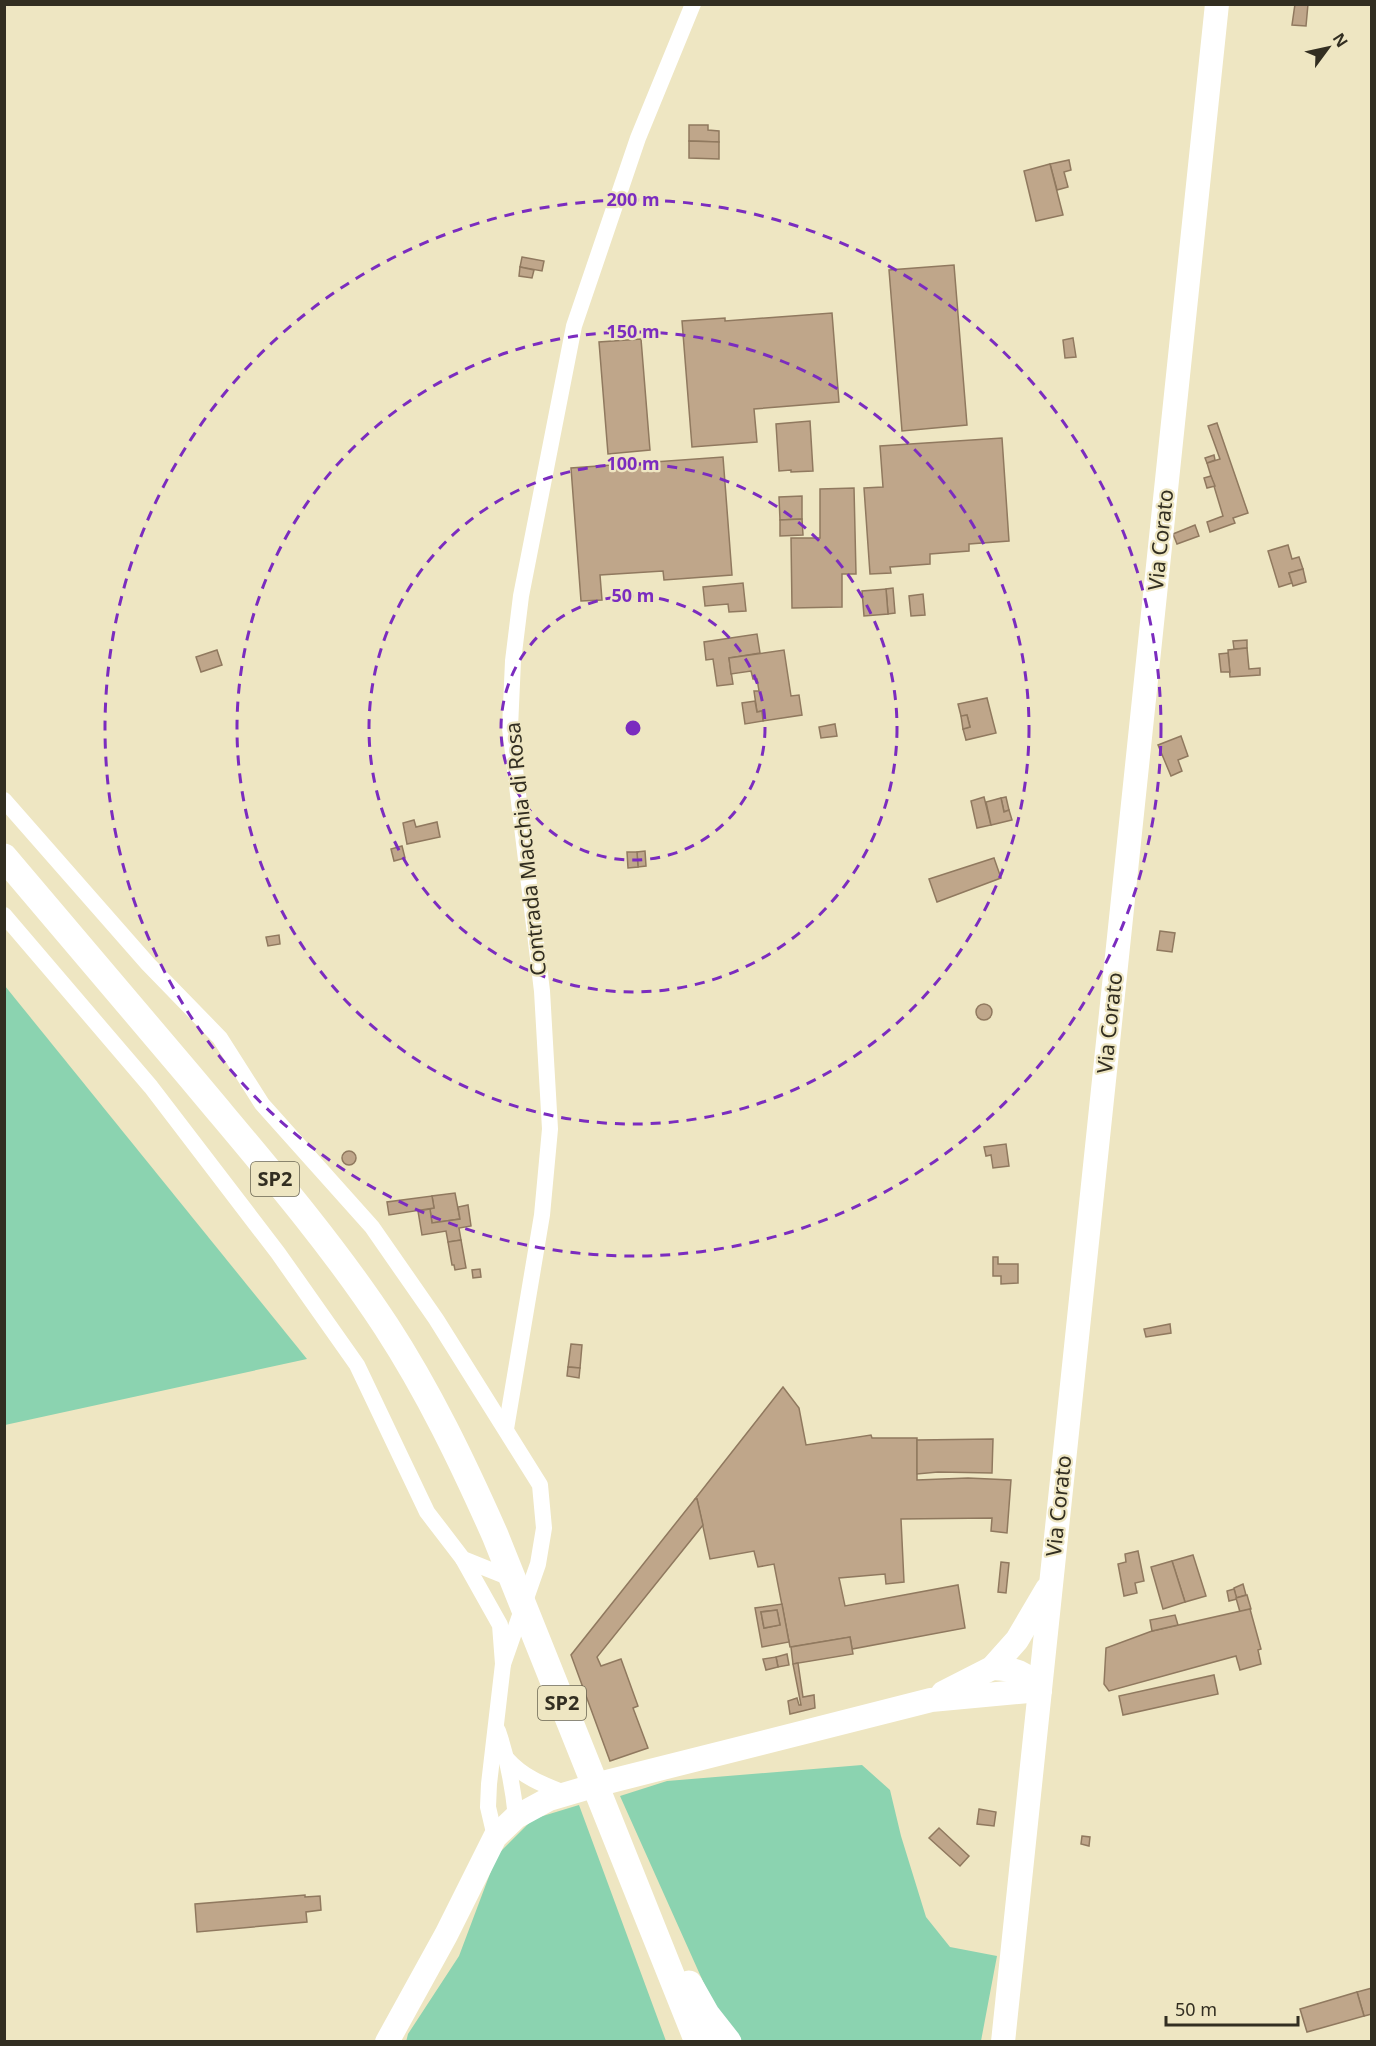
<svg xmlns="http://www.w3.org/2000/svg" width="1376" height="2046" font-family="'Noto Sans',sans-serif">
	<rect width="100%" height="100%" fill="#eee6c2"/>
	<g fill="#8bd3b0">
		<polygon points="4,986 5,986 307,1359 5,1425"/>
		<polygon points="862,1765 890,1790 901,1836 926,1917 950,1947 997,1956 981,2041 733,2041 727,2035 620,1796 667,1781"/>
		<polygon points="579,1805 666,2041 406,2042 408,2034 459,1956 497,1855 533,1819"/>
	</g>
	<g fill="#bfa68a" stroke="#90795f" stroke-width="1.5" fill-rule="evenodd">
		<polygon points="1295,4 1308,4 1306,26 1292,25"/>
		<polygon points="689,125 708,125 708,130 719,131 719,142 689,141"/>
		<polygon points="689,141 719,142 719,159 689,158"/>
		<polygon points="1069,160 1071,170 1064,172 1068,187 1057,190 1050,164"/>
		<polygon points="1050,164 1063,215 1036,221 1024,171"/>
		<polygon points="522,257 544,261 542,271 520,267"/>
		<polygon points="954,265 967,425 902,431 889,270"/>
		<polygon points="520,267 534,270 532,278 519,276"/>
		<polygon points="832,313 839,402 754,409 757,442 692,447 682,321 725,318 725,321"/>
		<polygon points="1073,338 1076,357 1065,358 1063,340"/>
		<polygon points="641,339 650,450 608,454 599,342"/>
		<polygon points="810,421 813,471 791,472 791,470 779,471 776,424"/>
		<polygon points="1217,423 1248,513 1233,518 1235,523 1210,532 1207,522 1223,516 1207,463 1220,459 1208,426"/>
		<polygon points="1002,438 1009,541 969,544 969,551 930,554 930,564 890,567 891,573 870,574 864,488 883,487 880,446"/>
		<polygon points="1214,455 1215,460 1207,463 1205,458"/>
		<polygon points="723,457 732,575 664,580 663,571 600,575 602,600 581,601 571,468"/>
		<polygon points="1211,476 1215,486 1207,488 1204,478"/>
		<polygon points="854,488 856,574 842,574 842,607 792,608 791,538 820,538 820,489"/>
		<polygon points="802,496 802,519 780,520 779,497"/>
		<polygon points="802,519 803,535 780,536 780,520"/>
		<polygon points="1195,525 1199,536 1177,544 1173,534"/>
		<polygon points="1288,545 1292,559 1299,557 1303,569 1289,573 1292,583 1279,587 1268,551"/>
		<polygon points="1303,569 1306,582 1293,586 1289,573"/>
		<polygon points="743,583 746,611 729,612 728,604 705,606 703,587"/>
		<polygon points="893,588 895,613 888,614 886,589"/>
		<polygon points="886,589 888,614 864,616 862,591"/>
		<polygon points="923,594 925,615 911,616 909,596"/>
		<polygon points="757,634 760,653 729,658 733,684 717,686 713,659 706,660 704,642"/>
		<polygon points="1247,640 1247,648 1234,649 1233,641"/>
		<polygon points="1247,648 1249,669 1260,668 1260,675 1230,677 1228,650"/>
		<polygon points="217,650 222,665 201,672 196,657"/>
		<polygon points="784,650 791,696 799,695 802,715 763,721 762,711 757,712 754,691 759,691 757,679 753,679 751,671 731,674 729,658"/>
		<polygon points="1228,653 1230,672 1221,672 1219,654"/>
		<polygon points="987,698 996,733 966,740 963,729 970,727 967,715 961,716 958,704"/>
		<polygon points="755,701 757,712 762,711 763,721 745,724 742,703"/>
		<polygon points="967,715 970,727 963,729 961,716"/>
		<polygon points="835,724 837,736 821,738 819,727"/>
		<polygon points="1181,736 1188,756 1178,760 1182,771 1171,776 1158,745"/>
		<polygon points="984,797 991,825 977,828 971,801"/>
		<polygon points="1006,797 1009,810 1004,812 1001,798"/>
		<polygon points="1001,798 1004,812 1009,810 1012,820 991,825 986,802"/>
		<polygon points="414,820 416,827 437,822 440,837 407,844 403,823"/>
		<polygon points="402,846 405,858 394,861 391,849"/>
		<polygon points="645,851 646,866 638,867 637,852"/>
		<polygon points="627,852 637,852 638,867 628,868"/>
		<polygon points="994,858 1001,878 937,902 929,879"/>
		<polygon points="1160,931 1175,933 1172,952 1157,950"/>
		<polygon points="279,935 280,944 268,946 266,937"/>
		<circle cx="984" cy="1012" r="8"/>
		<polygon points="1006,1144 1009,1166 993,1168 991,1155 986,1156 984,1147"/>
		<circle cx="349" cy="1158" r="7"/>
		<polygon points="455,1193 460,1219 432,1223 430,1209 434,1208 432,1196"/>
		<polygon points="432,1196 434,1208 389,1215 387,1202"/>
		<polygon points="468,1205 471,1226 459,1228 461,1240 448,1242 446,1231 422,1235 418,1211 430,1209 432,1223 460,1219 458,1207"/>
		<polygon points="461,1240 466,1268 455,1270 454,1265 452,1265 448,1242"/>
		<polygon points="993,1257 998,1257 998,1264 1018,1264 1018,1283 1001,1284 1001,1276 993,1276"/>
		<polygon points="480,1269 481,1277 473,1278 472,1270"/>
		<polygon points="1170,1324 1171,1333 1146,1337 1144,1329"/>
		<polygon points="571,1344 582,1345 580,1368 568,1367"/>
		<polygon points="568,1367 580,1368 579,1378 567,1376"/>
		<polygon points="783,1387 799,1408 806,1445 871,1435 872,1438 917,1438 917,1480 968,1478 1011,1480 1007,1533 991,1531 992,1518 901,1519 904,1582 886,1584 885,1574 839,1578 845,1606 958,1585 965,1628 852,1649 850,1637 790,1647 774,1564 758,1567 754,1551 710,1559 697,1499 695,1499"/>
		<polygon points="993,1439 992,1473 938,1472 917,1474 917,1440"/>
		<polygon points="695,1499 697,1499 703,1525 597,1657 601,1666 621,1659 638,1706 633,1708 648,1748 610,1761 571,1655"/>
		<polygon points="1138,1551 1144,1581 1135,1583 1137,1593 1124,1596 1118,1564 1126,1562 1125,1554"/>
		<polygon points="1193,1555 1206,1596 1185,1602 1172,1561"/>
		<polygon points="1172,1561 1185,1602 1163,1609 1151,1567"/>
		<polygon points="1001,1562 1009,1563 1006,1593 998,1592"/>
		<polygon points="1243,1584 1246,1595 1236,1598 1234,1588"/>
		<polygon points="1234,1589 1237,1599 1229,1601 1227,1591"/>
		<polygon points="1247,1595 1251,1609 1240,1612 1236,1598"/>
		<path d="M782 1604 789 1642 762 1647 755 1608ZM777 1610 780 1625 764 1628 761 1612Z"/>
		<polygon points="1250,1609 1261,1649 1258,1650 1261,1664 1240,1670 1236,1656 1109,1691 1104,1684 1106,1648 1152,1631"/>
		<polygon points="777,1610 780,1625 764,1628 761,1612"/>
		<polygon points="1175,1615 1178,1625 1152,1631 1150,1620"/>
		<polygon points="850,1637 853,1654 793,1664 791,1647"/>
		<polygon points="787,1654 789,1665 778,1667 776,1657"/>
		<polygon points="776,1657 778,1667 766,1670 763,1659"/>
		<polygon points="798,1663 803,1697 814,1695 815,1708 790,1714 788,1701 797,1698 799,1705 801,1705 793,1664"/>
		<polygon points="1214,1675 1218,1694 1123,1715 1119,1696"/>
		<polygon points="979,1809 996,1812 994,1826 977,1824"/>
		<polygon points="939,1828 969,1856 960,1866 929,1838"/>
		<polygon points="1082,1836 1090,1837 1089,1846 1081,1844"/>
		<polygon points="305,1895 305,1897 320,1896 321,1910 306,1912 307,1922 197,1932 195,1904"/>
		<polygon points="1372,1988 1372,2014 1364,2016 1357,1992"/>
		<polygon points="1357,1992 1364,2016 1307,2032 1300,2009"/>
	</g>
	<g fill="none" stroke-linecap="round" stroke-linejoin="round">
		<g stroke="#fff" stroke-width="16">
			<polyline points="4,800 148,964 220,1038 262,1104 372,1227 436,1319 540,1485 544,1528 538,1564 503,1664"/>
			<polyline points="4,915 151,1087 278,1253 357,1365 427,1512 463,1559 513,1579 516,1576"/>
			<polyline points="506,1429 542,1215 550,1129 542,991 510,728 513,661 521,596 574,326 638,138 693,4"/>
			<polyline points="463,1559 500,1625 503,1664 489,1784 488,1807 495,1837"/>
			<path d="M498 1731C508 1760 513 1787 516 1817"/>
			<path d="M507 1759C524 1778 544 1785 567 1794"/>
		</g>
		<g stroke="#fff" stroke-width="24">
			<path d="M992 1668C1016 1669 1024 1671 1040 1690"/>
			<polyline points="943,1693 992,1668 1017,1640 1047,1589"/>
			<polyline points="387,2042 446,1935 495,1837 516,1817 549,1799 607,1782 931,1700 1040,1690"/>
			<polyline points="1003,2042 1217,4"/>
		</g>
		<g stroke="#fff" stroke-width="27">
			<path d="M4 857C76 942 148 1026 219 1111 277 1180 336 1250 386 1326 429 1392 463 1463 495 1535L698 2042"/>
			<polyline points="689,1984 706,2014 728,2042"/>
		</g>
	</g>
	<g fill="none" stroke="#7b2cbf" stroke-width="3" stroke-dasharray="10 8">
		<circle cx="633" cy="728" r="132"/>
		<circle cx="633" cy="728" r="264"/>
		<circle cx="633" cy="728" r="396"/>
		<circle cx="633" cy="728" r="528"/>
	</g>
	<g text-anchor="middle" stroke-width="4.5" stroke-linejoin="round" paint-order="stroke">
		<g fill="#eee6c2" stroke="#6a6551" stroke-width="1.5">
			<rect x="251" y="1162" width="48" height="34" rx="4.5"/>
			<rect x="538" y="1686" width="48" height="34" rx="4.5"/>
		</g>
		<g font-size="20" font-weight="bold" fill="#322e21">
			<text x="275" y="1186">SP2</text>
			<text x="562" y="1710">SP2</text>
		</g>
		<g font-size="21" fill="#322e21" stroke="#eee6c2">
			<text transform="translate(1161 540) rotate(-84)" y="7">Via Corato</text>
			<text transform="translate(526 849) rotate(-96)" y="7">Contrada Macchia di Rosa</text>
			<text transform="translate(1110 1023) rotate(-84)" y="7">Via Corato</text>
			<text transform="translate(1059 1506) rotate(-84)" y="7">Via Corato</text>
		</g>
	</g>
	<circle cx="633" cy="728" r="9" fill="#7b2cbf" stroke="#eee6c2" stroke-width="3"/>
	<g font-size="18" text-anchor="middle" font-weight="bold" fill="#7b2cbf" stroke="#eee6c2" stroke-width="4.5" stroke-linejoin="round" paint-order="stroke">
		<text x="633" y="206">200 m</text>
		<text x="633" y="338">150 m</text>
		<text x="633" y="470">100 m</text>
		<text x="633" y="602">50 m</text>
	</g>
	<rect width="1376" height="2046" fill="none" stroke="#322e21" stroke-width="12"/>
	<g transform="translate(1328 48) rotate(57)" stroke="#eee6c2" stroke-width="4.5" paint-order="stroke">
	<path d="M0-4.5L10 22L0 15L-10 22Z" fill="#322e21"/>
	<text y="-9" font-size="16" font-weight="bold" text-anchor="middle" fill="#322e21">N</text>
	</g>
	<path d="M1166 2016v9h132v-9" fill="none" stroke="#322e21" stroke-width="3"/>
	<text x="1175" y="2016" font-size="18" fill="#322e21" stroke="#eee6c2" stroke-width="4.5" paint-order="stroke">50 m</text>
</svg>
